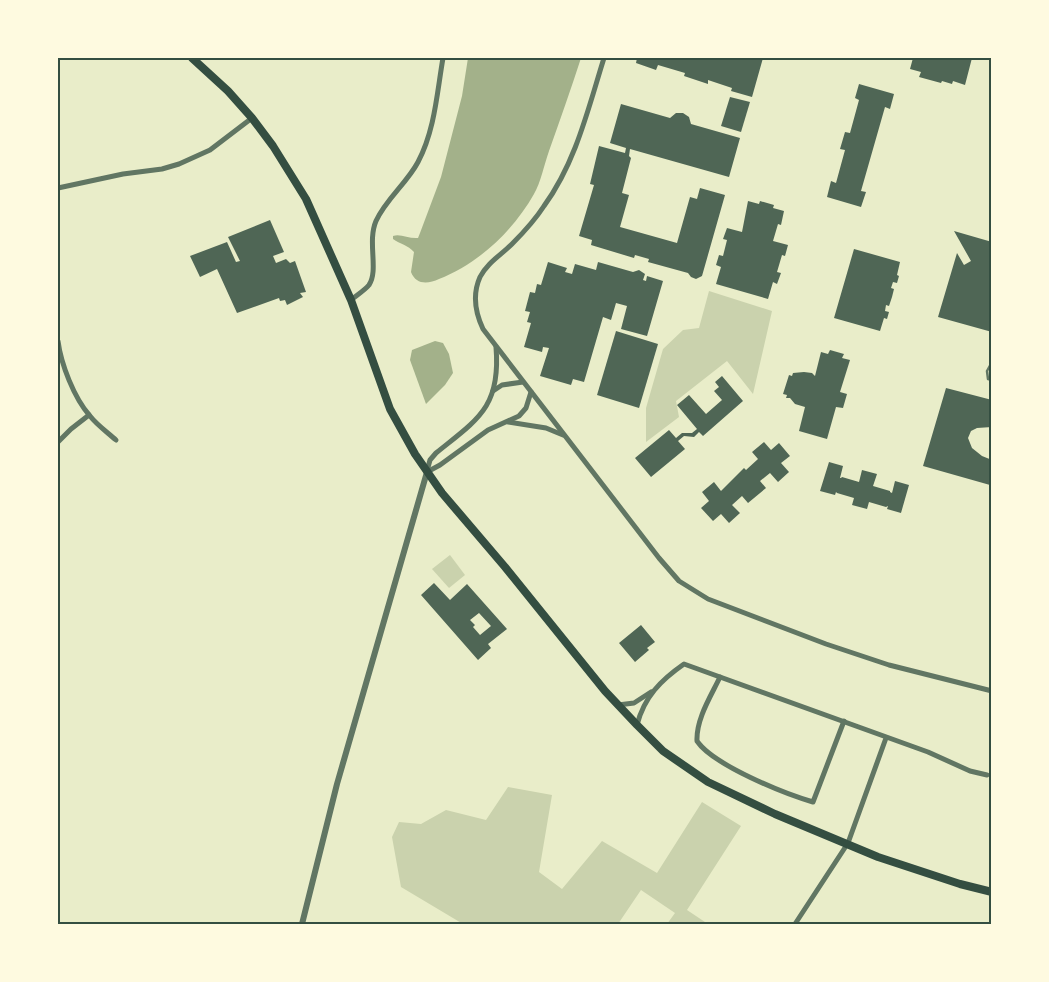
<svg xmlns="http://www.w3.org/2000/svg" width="1049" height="982" font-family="Manrope,sans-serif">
	<rect width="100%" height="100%" fill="#e9edc9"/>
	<g fill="#cad2ad">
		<polygon points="709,291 772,311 753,394 727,361 676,401 679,417 646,442 646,408 663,349 683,330 699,328"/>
		<polygon points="450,555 465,575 449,588 432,569"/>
		<polygon points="508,787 552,795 539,872 562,889 602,841 657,873 702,802 741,826 687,910 708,924 667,924 675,913 641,890 618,924 463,924 401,887 392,837 399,822 421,824 446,810 486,820"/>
	</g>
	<g fill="#a3b18a">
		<path d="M468 58H581C571 89 560 120 549 151 544 165 541 182 534 194 513 231 478 264 439 279 428 284 416 285 411 272L414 252C408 245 400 244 393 239V236C400 233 409 239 418 238L420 233 441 177 462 96Z"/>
		<polygon points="435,341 443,343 449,354 453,373 445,385 426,404 410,360 412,350"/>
	</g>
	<g fill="#4f6655" fill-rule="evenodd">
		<polygon points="637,58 763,58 752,97 731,91 732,88 708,80 708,84 684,76 685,73 658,65 656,70 636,63"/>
		<polygon points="913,58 972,58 965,85 953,81 952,84 942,81 941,83 919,77 921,72 910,69"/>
		<polygon points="859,84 894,94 890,109 885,107 861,191 866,192 861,207 827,197 831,181 836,183 845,150 840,149 845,132 850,133 859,100 855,98"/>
		<polygon points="730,97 750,102 741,132 721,126"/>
		<polygon points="621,104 670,118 676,113 683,113 689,117 691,124 740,138 729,177 630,149 629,156 631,158 622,193 629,195 620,227 677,243 690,197 697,199 700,188 725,195 702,276 696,279 691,277 688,273 648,262 649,259 635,255 634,258 591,245 592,240 579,236 594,185 590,184 599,146 625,153 626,148 610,143"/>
		<polygon points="748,201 759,204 760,201 774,205 773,208 784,211 781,225 778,224 773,241 788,245 785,256 782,255 777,272 781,273 777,284 773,282 768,299 716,284 721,267 716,265 719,255 723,256 727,240 723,239 727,228 742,232"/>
		<polygon points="270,220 284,252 273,256 276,263 286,259 290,263 295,261 306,292 300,293 303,297 287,305 285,300 280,301 279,298 237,313 217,269 200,277 190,256 227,242 236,262 240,261 228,237"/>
		<polygon points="954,231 992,242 992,332 938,317 957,253 964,265 971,261"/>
		<polygon points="854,249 900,262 897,275 899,276 897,283 893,282 891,288 894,289 892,297 889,306 886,305 885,311 889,312 887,319 884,318 880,331 834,318"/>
		<polygon points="548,262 567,268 565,272 572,274 575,264 596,270 598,262 633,272 639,270 645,274 643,280 646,281 647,276 663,281 647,336 621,329 627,306 616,303 611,320 603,317 584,382 573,379 571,385 540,376 549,348 543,347 542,352 524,347 531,323 527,322 530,312 525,311 530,292 535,293 537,284 541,285"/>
		<polygon points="616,331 658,344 639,408 597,395"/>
		<polygon points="830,350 844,354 842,358 850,360 840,392 847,394 843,408 836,407 827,439 799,431 805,407 795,404 790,398 786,398 787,395 783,394 789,375 792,376 793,373 804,372 812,373 815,376 821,352 828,354"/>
		<polygon points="722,376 743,401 703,436 699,432 694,437 684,436 678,441 685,449 651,477 635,458 669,430 676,438 682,433 692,433 697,429 677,405 689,395 706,414 722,400 714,391 719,387 715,382"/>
		<polygon points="946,388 992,400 992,427 977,428 971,431 968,438 972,448 982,456 992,460 992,478 990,485 923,466"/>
		<polygon points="764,442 771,450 779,443 790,456 781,463 789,472 778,482 770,473 760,481 766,488 748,503 742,496 732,505 740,513 729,523 721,514 713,521 701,508 709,501 702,492 714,482 721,491 744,468 746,470 758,459 752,452"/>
		<polygon points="829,462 843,466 840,478 841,478 842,477 859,482 862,470 877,474 873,486 890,491 890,492 892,493 895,481 909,485 901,513 887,509 888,506 886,507 869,502 867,509 852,505 854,498 837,493 836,492 835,495 820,491"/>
		<path d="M434 583 450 600 467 584 507 629 488 644 491 648 478 660 421 595ZM479 613 491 626 480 635 473 627 475 625 470 620Z"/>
		<polygon points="641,625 655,642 647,648 649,650 635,662 619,643"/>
	</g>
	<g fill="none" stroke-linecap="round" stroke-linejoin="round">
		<polyline stroke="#617663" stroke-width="2.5" points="992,362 987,371 988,379 992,380"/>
		<g stroke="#617663" stroke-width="5">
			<path d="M604 58C588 109 576 162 544 206 535 220 523 233 512 244 501 255 487 263 480 277 472 295 475 312 483 329L659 558 679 581 708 599 826 644 889 665 992 691"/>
			<polyline points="58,188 123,174 162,169 179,164 210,150 252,118"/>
			<path d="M351 300C357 295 365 290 369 285 379 270 367 242 376 221 386 199 407 183 418 162 435 130 437 92 443 58"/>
			<path d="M58 341C61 364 74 398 90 416 97 425 107 432 116 440"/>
			<polyline points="493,391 502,385 523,382"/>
			<polyline points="508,422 546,428 563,435"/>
			<polyline points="58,442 71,429 89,415"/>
			<path d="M427 471 430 460 436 453C478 419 501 407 496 347"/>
			<polyline points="427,472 440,465 488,430 519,416 526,408 531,392"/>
			<path d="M720 677C711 696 696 719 697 741 713 765 785 794 813 802L844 721"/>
			<polyline points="618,705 634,703 651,692"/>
			<path d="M637 725C644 697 661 680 684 664L928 752 970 771 987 775"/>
			<polyline points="795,924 848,843 886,738"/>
		</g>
		<polyline stroke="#617663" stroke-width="6" points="302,924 337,784 427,472"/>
		<polyline stroke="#344e41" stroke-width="8" points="192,58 228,91 252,118 273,146 306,199 351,300 390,409 415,454 442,493 505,567 605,691 637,725 663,751 708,782 775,814 878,857 960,884 992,892"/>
	</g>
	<rect width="1049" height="982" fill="none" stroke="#fefae0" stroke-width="118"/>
	<rect x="59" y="59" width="931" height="864" fill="none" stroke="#344e41" stroke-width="2"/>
</svg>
